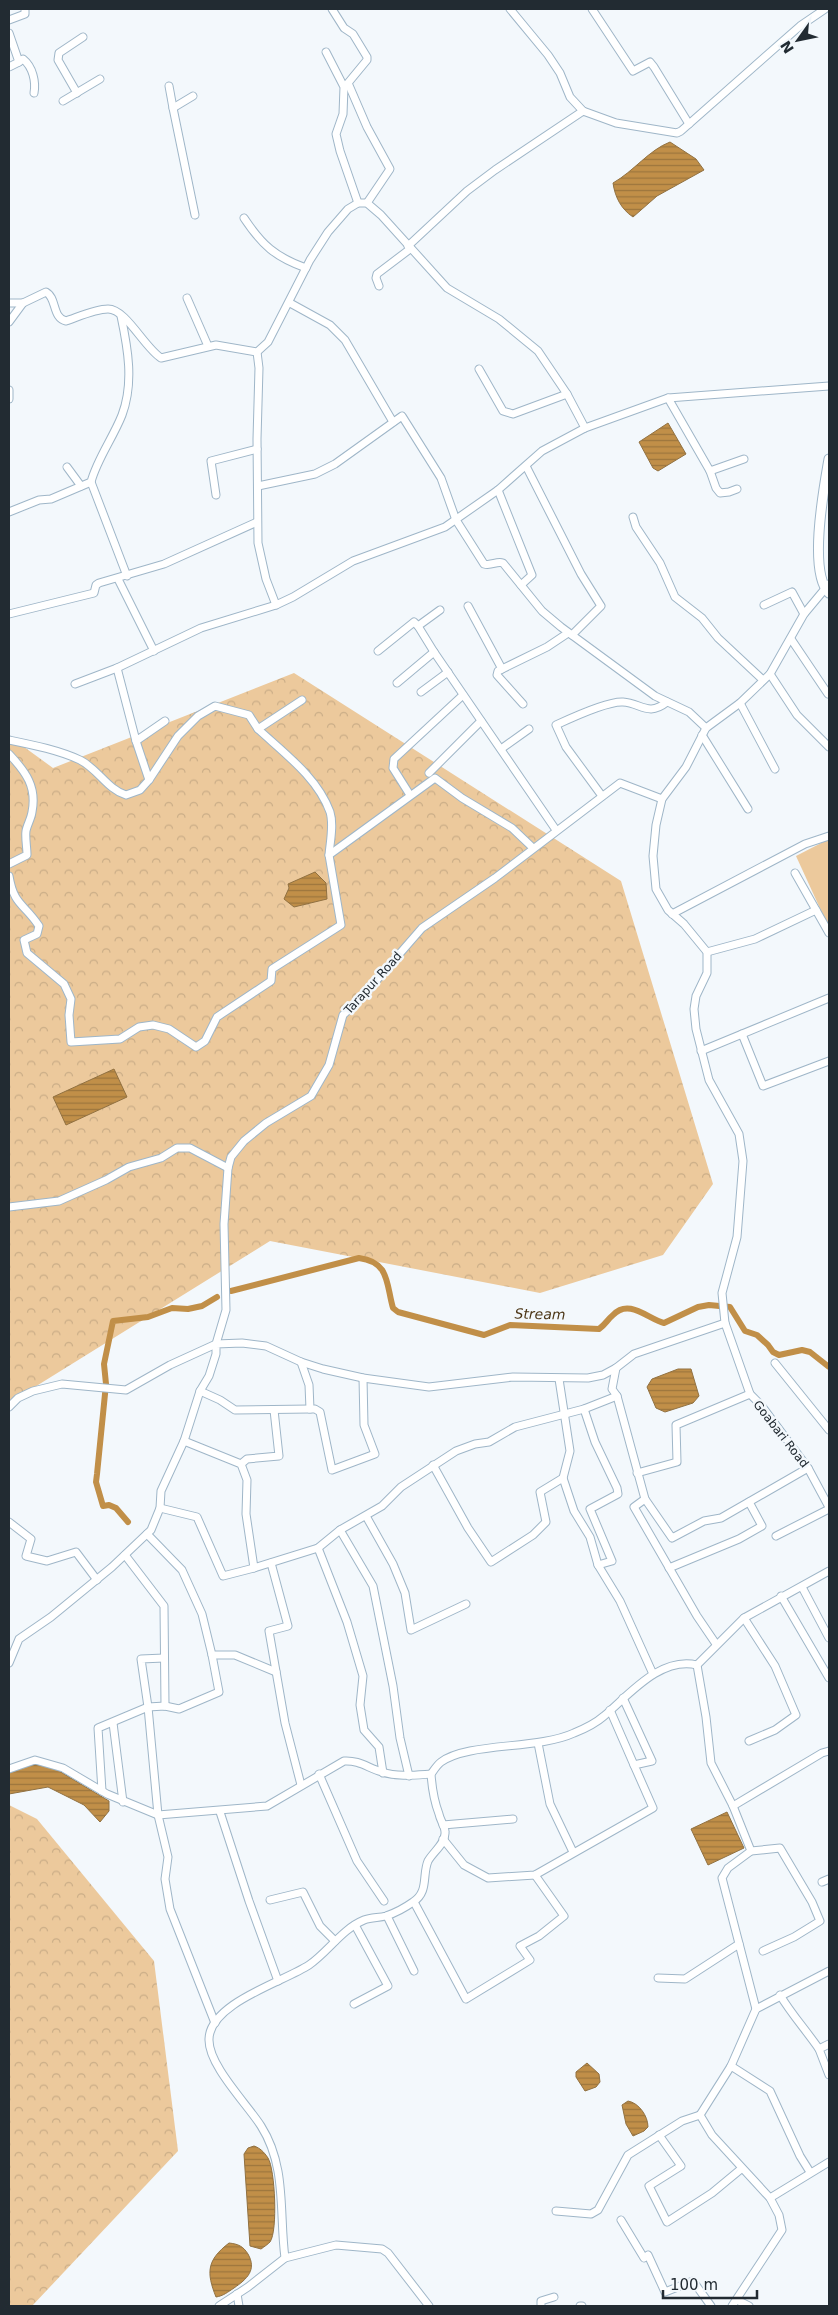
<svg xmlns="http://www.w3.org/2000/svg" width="838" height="2315" font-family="'DejaVu Sans',sans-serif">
	<defs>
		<pattern id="forest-crowns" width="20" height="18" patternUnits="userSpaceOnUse" patternTransform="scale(1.25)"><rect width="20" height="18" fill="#ecc99c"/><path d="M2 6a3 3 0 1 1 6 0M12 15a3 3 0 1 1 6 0" fill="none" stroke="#caad87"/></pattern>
		<pattern id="water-rules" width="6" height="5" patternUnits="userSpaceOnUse" patternTransform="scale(1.25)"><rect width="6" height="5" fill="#c18f48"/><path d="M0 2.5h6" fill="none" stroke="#9c753d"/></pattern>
	</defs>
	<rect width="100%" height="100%" fill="#f3f8fc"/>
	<g fill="url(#forest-crowns)">
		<polygon points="294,673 621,881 713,1184 663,1255 540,1293 270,1241 9,1403 9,736 53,768"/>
		<polygon points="9,1805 37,1819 154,1961 178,2151 32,2306 9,2306"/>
	</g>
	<polygon fill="#ecc99c" points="829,839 829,928 796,856"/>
	<g fill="url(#water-rules)" stroke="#917141">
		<path d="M670 142 696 159 704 170 657 196 633 217C621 209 615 197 613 183 634 171 649 150 670 142Z"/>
		<polygon points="668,423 686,454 658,471 653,468 639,442"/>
		<polygon points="315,872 326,883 327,899 294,907 284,899 289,888 288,884"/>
		<polygon points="114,1069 127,1097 66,1125 53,1097"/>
		<polygon points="678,1369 691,1369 699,1396 693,1403 665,1412 656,1408 647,1387 652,1379"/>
		<polygon points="40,1763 49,1765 109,1801 109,1811 100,1822 84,1805 48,1787 9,1794 9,1771"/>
		<polygon points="727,1812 744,1848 708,1865 691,1829"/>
		<polygon points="587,2063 599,2074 600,2082 596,2087 585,2091 576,2077 576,2072"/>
		<path d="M628 2101C639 2103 648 2116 648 2127L644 2131 633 2136 626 2124 622 2105Z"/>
		<path d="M254 2146C260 2148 264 2152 268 2158 275 2169 278 2231 270 2242 268 2244 264 2247 261 2249L250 2246 244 2154 248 2148Z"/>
		<path d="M229 2243C238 2244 243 2246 248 2254 257 2270 247 2279 234 2288 228 2292 223 2296 216 2297 206 2272 207 2260 229 2243Z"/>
	</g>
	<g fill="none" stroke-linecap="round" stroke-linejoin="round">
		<g stroke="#c18f48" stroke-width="6">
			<path d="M231 1291 359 1258C390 1262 386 1284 393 1308L398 1312 484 1335 510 1325 599 1329C606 1324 607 1320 613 1315 629 1298 648 1319 664 1323L698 1307 709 1305 730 1307 745 1331 757 1335 768 1345 773 1352 779 1355 802 1350 810 1352 829 1367"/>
			<polyline points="128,1522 116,1508 109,1505 103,1506 96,1482 97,1474 106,1384 104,1364 113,1321 148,1317 172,1308 188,1309 202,1306 217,1297"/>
		</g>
		<defs>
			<g id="minor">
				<polyline points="332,9 344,28 353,34 367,57 367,60 348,83 367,127 390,169 367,203"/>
				<polyline points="510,9 548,55 560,73 570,97 583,111"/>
				<polyline points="592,9 633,71 650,62 654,67 689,124"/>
				<polyline points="9,20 25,14 25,9"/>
				<polyline points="9,33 19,62 9,67"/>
				<polyline points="326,52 344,87 343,114 336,134 340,151 358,203"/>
				<path d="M19 62 23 59C33 67 36 82 34 93"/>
				<polyline points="169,86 173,108"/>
				<polyline points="77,93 58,60 59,53 83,37"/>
				<polyline points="193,96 173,108 195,215"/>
				<polyline points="63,101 100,79"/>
				<path d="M244 218C262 245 275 257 306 268"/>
				<polyline points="408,246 467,191 495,170 583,111 616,123 677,133 681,131 800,26 825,9"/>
				<polyline points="379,286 376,278 377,274 410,249"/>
				<polyline points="187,298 208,346"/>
				<path d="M9 303H23L46 292C57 298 52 318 66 321 78 317 95 309 108 309 126 309 144 347 161 358L216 345 257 352 268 342 310 260 328 232 348 209 358 203H367L381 215 447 288 499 319 538 351 567 394 585 428"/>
				<polyline points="290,303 330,325 345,340 393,422"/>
				<polyline points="9,322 23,303"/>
				<polyline points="257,352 259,368 257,439 258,543 266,579 276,605"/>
				<polyline points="479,369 503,411 513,414 567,394"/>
				<polyline points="9,390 9,399"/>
				<polyline points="668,398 710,471 744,459"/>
				<polyline points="526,466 581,574 601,606 572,635"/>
				<polyline points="67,467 81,486"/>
				<polyline points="710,471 716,488 720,493 729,492 737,489"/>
				<polyline points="91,482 127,576"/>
				<path d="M258 486 315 474 335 464 402 416 441 478 456 520 484 564C492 566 496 561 503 563L542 611 561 627 655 696 689 712 706 728"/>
				<polyline points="498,490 532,575 521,585"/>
				<polyline points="216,495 211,461 257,449"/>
				<path d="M9 512 39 500 51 499 91 482C97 459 113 438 122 415 134 383 128 349 121 316"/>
				<polyline points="633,517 636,527 660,563 675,597 702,618 718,638 763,680"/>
				<polyline points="118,579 154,651"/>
				<polyline points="829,584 804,614 770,674 740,703 706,728 686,767 662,799 656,825 653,856 656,889 668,910 684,924 707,952 707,973 696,996 694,1009 696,1029 709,1080 739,1134 743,1161 737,1237 722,1293 725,1323 750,1394 761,1405 808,1468 829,1507"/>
				<polyline points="764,605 792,592 804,614"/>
				<polyline points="468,606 502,669"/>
				<polyline points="440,610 418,626 434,652 556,830"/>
				<polyline points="9,614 94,593 96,585 99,583 164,564 257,522"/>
				<polyline points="791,639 828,694"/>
				<polyline points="378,651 414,622 418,626"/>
				<polyline points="117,668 136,741 165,721"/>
				<polyline points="770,674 797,715 829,747"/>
				<polyline points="397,683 434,652"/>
				<polyline points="75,684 117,668 201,628 276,605 293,597 353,561 445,527 498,490 542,451 585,428 668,398 829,386"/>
				<polyline points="421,692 448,672"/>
				<polyline points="740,703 775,769"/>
				<polyline points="523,704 497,675 498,671 547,647 568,633"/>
				<path d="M258 729C284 753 318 778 330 812 334 825 330 842 329 855"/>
				<polyline points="702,735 748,809"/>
				<path d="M9 740C33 745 58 750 80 760 98 769 107 789 126 795L140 790 149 780"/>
				<polyline points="136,741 149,780 178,736 198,716 215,706 249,715 258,729 302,700"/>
				<polyline points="501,749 529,729"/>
				<path d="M9 754C26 772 37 787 32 812 31 819 27 825 26 831 25 838 27 847 27 855L9 864"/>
				<polyline points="429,773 481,721"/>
				<polyline points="410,795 393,768 394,759 463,695"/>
				<path d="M602 796 566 747 556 725C571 718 607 701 623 702 641 703 648 717 667 702"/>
				<polyline points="795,873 816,910"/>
				<path d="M9 876C14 906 24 903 39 926L37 934 24 940 27 953 64 984 71 999 69 1015 71 1042 120 1039 139 1027 153 1025 169 1029 196 1047 205 1041 217 1017 271 981 272 969 341 925 329 855 435 778 462 798 512 828 533 848"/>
				<polyline points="672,914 805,844 829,836"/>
				<polyline points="707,952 755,939 816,910 829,933"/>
				<polyline points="742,1034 763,1086 829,1061"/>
				<polyline points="701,1051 829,998"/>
				<polyline points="9,1207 59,1201 106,1180 129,1167 161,1158 177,1148 190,1148 228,1168"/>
				<polyline points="301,1362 309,1385 310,1409 315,1409 320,1412 332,1470 375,1454 364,1425 363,1378"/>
				<polyline points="775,1363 829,1430"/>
				<polyline points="616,1368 612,1389 617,1396 645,1499 672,1538 704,1521 721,1518 808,1468"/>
				<polyline points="559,1379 570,1451 563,1478 574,1511 590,1537 598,1565 620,1601 653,1674"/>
				<polyline points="200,1391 220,1400 235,1410 310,1409"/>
				<polyline points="9,1407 18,1398 33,1391 62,1384 126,1390 170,1365 216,1344 226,1310 224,1224 228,1168 231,1157 244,1141 266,1123 311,1096 329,1065 343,1015 362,997 422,928 495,878 620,783 662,799"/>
				<polyline points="584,1409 595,1442 617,1488 618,1494 590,1509 612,1561 598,1565"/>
				<polyline points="184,1441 241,1464 247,1480 246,1514 254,1568 318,1548 340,1530 382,1506 401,1487 456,1451 475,1444 489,1442 515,1427 584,1409 617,1396"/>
				<polyline points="241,1464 247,1459 279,1456 274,1410"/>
				<polyline points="433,1465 468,1528 491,1562 533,1535 546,1522 540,1492 563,1478"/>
				<polyline points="637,1473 677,1462 676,1425 750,1394"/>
				<polyline points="645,1499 634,1507 697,1616 716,1644"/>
				<polyline points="160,1508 197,1517 223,1576 254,1568"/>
				<polyline points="366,1516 393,1564 405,1593 411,1630 466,1604"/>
				<polyline points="9,1522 31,1539 26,1556 47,1561 76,1552 97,1580"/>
				<polyline points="340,1530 373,1586 393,1686 400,1738 409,1776"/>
				<polyline points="147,1534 182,1570 202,1614 212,1655 235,1655 276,1672"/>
				<polyline points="776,1536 829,1509"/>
				<polyline points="318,1548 347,1622 363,1676 360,1705 364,1730 379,1747 383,1773"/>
				<polyline points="125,1555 164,1606 165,1706"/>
				<polyline points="271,1563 288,1626 269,1631 285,1723 301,1785"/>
				<polyline points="669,1568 739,1539 762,1526 749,1502"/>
				<polyline points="802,1587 829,1638"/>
				<polyline points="781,1596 829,1678"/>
				<polyline points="744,1618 775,1666 796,1715 775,1730 749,1741"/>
				<polyline points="164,1658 141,1659 148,1707 158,1815 168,1857 165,1879 170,1909 215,2023"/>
				<polyline points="9,1663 19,1639 51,1617 112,1567 151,1530 160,1508 161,1491 184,1441 200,1391 209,1376 216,1354 216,1344 242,1343 266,1346 301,1362 323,1369 363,1378 429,1387 513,1377 588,1378 603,1375 616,1368 634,1354 725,1323"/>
				<polyline points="697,1665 706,1717 711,1763 733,1806 751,1851 728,1868 722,1878 756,2009"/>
				<polyline points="697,1665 744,1618 829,1571"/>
				<polyline points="610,1710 634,1765"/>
				<polyline points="113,1723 123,1802"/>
				<polyline points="538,1743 550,1804 573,1852"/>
				<path d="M9 1769 35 1760 63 1768 107 1794 158 1815 267 1806 344 1761C359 1760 368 1768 382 1772 398 1777 415 1775 431 1774"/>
				<polyline points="319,1774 357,1861 384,1901"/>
				<polyline points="102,1791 98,1728 148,1707 165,1706 179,1709 219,1692 212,1655"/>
				<polyline points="733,1806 822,1753 829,1751"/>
				<polyline points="220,1812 249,1901 278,1981"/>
				<polyline points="443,1825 513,1819"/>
				<polyline points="443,1839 464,1865 488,1878 535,1875 653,1808 634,1765 652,1761 623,1698"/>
				<polyline points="751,1851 780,1848 812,1902 820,1921 794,1937 763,1951"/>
				<polyline points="822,1882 829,1879"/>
				<polyline points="270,1900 303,1892 320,1926 335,1941"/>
				<polyline points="414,1902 466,1999 530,1960 520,1946 539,1936 564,1916 535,1875"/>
				<polyline points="387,1916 414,1971"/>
				<polyline points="658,1978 685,1979 739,1944"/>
				<path d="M780 1995C792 2015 806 2030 819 2049"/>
				<polyline points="354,2004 388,1986 355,1925"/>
				<polyline points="829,2044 819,2049 829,2075"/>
				<polyline points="731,2066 770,2091 800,2156 810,2172"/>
				<polyline points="659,2135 681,2166 649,2186 667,2222 712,2193 741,2169"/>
				<polyline points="770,2198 829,2162"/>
				<polyline points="556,2211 591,2214 598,2210 628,2155 682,2121 700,2115"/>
				<polyline points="621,2220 644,2258 648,2255 665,2292 693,2281 711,2306"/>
				<polyline points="285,2258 336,2245 382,2249 388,2253 429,2306"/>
				<polyline points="237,2294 239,2306"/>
				<polyline points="737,2300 749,2306"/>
				<path d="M219 2306 248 2287 285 2258C279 2213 287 2167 261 2126 247 2104 208 2065 209 2039 210 2003 283 1982 309 1965 328 1952 342 1929 364 1920 371 1917 379 1918 386 1916 395 1913 406 1907 413 1902 429 1892 422 1875 428 1861 433 1852 446 1843 445 1832 445 1826 440 1820 439 1814 434 1801 432 1788 431 1774 434 1770 437 1765 441 1762 468 1742 537 1750 574 1733 584 1729 596 1723 604 1716 628 1696 660 1656 697 1665"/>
				<polyline points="541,2306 541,2301 554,2297"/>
				<polyline points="580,2306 582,2306"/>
				<polyline points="732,2306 782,2230 779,2215 770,2198 712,2135 700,2115 731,2066 756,2009 829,1971"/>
			</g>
			<path id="major" d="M829 459C824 488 808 572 829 593"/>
		</defs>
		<use href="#minor" stroke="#9fb6c8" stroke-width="9"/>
		<use href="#major" stroke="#9fb6c8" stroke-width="11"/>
		<use href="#minor" stroke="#fff" stroke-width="7"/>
		<use href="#major" stroke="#fff" stroke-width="9"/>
	</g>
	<g text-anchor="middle" stroke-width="5" stroke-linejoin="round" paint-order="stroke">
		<g font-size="12" fill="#222b32" stroke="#f3f8fc">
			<text transform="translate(373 983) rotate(-48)" y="4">Tarapur Road</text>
			<text transform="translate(781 1434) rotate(52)" y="4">Goabari Road</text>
		</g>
		<g font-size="14" font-style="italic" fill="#4c3617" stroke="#f3f8fc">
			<text transform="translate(540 1314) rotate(1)" y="5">Stream</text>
		</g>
	</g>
	<rect width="838" height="2315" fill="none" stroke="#222b32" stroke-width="20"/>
	<g transform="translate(798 40) rotate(237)" stroke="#f3f8fc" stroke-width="4" paint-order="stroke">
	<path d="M0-4L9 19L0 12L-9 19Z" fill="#222b32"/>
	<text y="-8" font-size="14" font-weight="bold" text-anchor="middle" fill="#222b32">N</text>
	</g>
	<path d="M663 2290v8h94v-8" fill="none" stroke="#222b32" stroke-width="2.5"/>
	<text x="670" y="2290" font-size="15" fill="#222b32" stroke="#f3f8fc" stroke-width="4" paint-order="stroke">100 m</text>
</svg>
